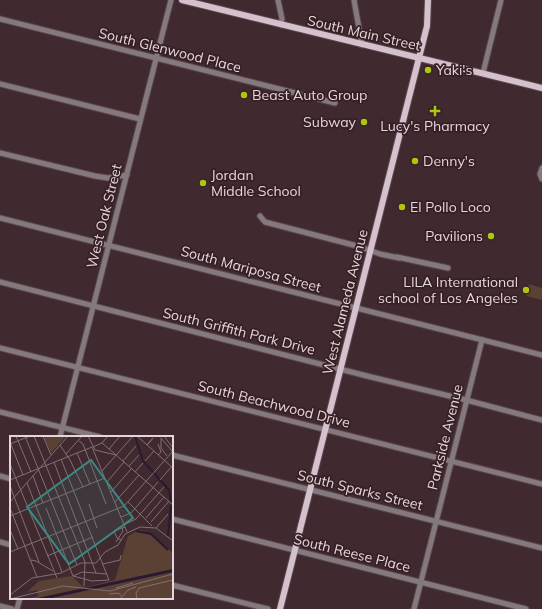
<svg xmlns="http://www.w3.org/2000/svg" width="542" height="609" font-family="Mulish,sans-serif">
	<rect width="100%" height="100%" fill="#402a30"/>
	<polygon fill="#5a4134" points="529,284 542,288 542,300 526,296"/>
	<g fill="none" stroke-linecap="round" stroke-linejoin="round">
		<defs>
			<g id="minor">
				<polyline points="278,0 282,19 281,25"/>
				<polyline points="354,0 362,45"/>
				<polyline points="0,19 335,103"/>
				<polyline points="483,73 501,0"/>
				<polyline points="0,84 140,119"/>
				<polyline points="0,153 95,176 108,178 127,175"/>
				<polyline points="542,168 540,174 542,179"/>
				<polyline points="260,216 265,222 361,247 380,254 399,258"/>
				<polyline points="0,218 542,355"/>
				<polyline points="397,257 448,268"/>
				<polyline points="0,282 367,376 466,400 542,420"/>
				<polyline points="0,348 542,484"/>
				<polyline points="0,412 100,437"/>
				<polyline points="60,437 171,0"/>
				<polyline points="172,455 542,548"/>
				<polyline points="0,476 11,479"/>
				<polyline points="172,519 526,609"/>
				<polyline points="0,542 11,545"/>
				<polyline points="172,585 268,609"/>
				<polyline points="0,606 12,609"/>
				<polyline points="17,609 20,598"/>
				<polyline points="414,609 482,340"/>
			</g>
			<g id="major">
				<polyline points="182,0 542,88"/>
				<polyline points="280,609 427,26 428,0"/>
			</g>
		</defs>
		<use href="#minor" stroke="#5a464b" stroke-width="7"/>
		<use href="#major" stroke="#5a464b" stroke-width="8"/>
		<use href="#minor" stroke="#83797f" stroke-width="5"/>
		<use href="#major" stroke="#d5c0cd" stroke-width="6"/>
	</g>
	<g fill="#aec60b" stroke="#362026" stroke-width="1.5">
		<circle cx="428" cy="70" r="4"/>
		<circle cx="244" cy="95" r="4"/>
		<path d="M433 105h4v4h4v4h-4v4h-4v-4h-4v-4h4z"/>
		<circle cx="364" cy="122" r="4"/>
		<circle cx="415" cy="161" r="4"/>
		<circle cx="203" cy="183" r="4"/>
		<circle cx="402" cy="207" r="4"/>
		<circle cx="491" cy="236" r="4"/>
		<circle cx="526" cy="290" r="4"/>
	</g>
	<g text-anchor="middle" stroke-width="3.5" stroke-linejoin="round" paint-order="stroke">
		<g font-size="14" fill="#e5d6d9" stroke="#362026">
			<text transform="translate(364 33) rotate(13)" y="5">South Main Street</text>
			<text transform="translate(170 50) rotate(14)" y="5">South Glenwood Place</text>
			<text transform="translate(104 216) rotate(-76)" y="5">West Oak Street</text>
			<text transform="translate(251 269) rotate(15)" y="5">South Mariposa Street</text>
			<text transform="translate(345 302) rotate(-76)" y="5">West Alameda Avenue</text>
			<text transform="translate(239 331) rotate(14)" y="5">South Griffith Park Drive</text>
			<text transform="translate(274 404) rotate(14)" y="5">South Beachwood Drive</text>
			<text transform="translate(445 437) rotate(-76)" y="5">Parkside Avenue</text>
			<text transform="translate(360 490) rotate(14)" y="5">South Sparks Street</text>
			<text transform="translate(352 553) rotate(14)" y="5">South Reese Place</text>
		</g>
		<g font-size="14" fill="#e5d6d9" stroke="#362026" text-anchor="start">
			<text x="436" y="75">Yaki's</text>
			<text x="252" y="100">Beast Auto Group</text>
			<text x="356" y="127" text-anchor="end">Subway</text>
			<text x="435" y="131" text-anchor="middle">Lucy's Pharmacy</text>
			<text x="423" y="166">Denny's</text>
			<text x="211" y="180">Jordan<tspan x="211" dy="16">Middle School</tspan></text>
			<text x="410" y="212">El Pollo Loco</text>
			<text x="483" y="241" text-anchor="end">Pavilions</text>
			<text x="518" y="287" text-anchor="end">LILA International<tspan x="518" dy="16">school of Los Angeles</tspan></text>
		</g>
	</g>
	<g transform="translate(10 436)">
		<rect width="163" height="163" fill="#402a30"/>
		<path d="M34 0H56L41 17ZM130 94 141 98 163 117V163H16L28 160 27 154 17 156 29 145 62 140 72 150 76 151 105 144 118 100Z" fill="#5a4134"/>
		<path d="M163 133V136L37 163H23Z" fill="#2a1a31"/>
		<path fill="none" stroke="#2a1a31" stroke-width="2" d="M125 0 133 25 159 54 161 66M126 95 141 98 158 114M158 100 161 69"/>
		<path fill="none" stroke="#826f74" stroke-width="1" d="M6 0 21 36M15 0 67 129M24 0 75 126 74 150M33 0 41 19M78 0 85 14 106 19 163 69M127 0 163 32M154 0 163 12M151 2V12L157 20M151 2 163 16M69 5 73 8 96 68M0 6 13 39M92 7 105 18M0 8 20 0M148 8 151 16 148 19M50 9 60 24 73 51M137 9 143 2 137 9M83 11 92 7 98 0M99 13 110 0M67 17 80 48M56 18 72 0M51 23 99 144 82 145 63 140M113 25 126 10M135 25 144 15M44 26 86 137M0 28 47 142M119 30 129 19M92 35 123 0M125 36 133 27M23 40 33 67M0 44 82 11 117 96M150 44 163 29M97 46 114 26M17 47 52 136M0 50 29 126M101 56 122 32M0 66 58 0M105 66 129 39M118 66 142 90M79 68 87 92M0 72 27 141M36 72 63 140M0 80 95 42M111 81 121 77 148 46M136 82 154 61M141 86 159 65M114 89 126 83 154 51M146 92 158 78M0 94 8 113M111 104 107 102 104 95 115 91M106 106 113 95 112 92M0 116 114 70 163 15M37 120 83 101M21 124 26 125 43 135M93 128 110 124 111 119M63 140 72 136 97 138M106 152 123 147M99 158 109 157 111 160M0 159 22 142 51 137 71 127H86L95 116 108 109 115 98 130 91 146 92 163 105M0 163 53 150 100 155 163 138M110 163 118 154 126 151M127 163 126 157 129 152 163 144"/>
		<path fill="#3a8983" fill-opacity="0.15" stroke="#3a8983" stroke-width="2" d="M81 24 123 82 59 128 17 71Z"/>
		<rect width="163" height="163" fill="none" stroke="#e5d6d9" stroke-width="2"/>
	</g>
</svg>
